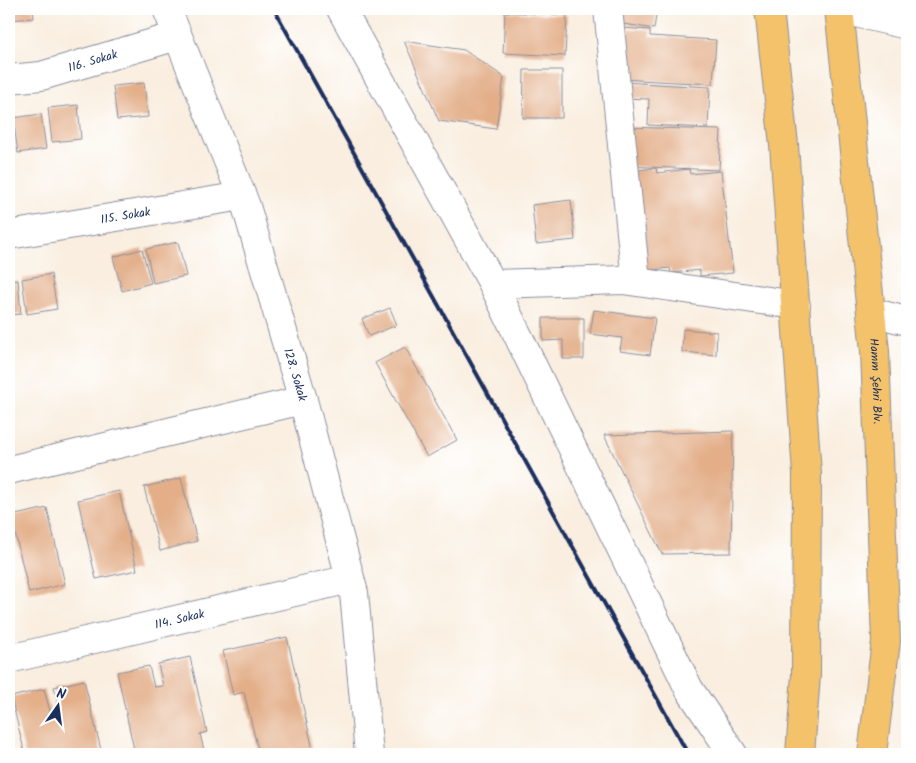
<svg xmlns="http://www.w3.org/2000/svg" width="916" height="763" font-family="Kalam,sans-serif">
	<rect width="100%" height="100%" fill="#fff"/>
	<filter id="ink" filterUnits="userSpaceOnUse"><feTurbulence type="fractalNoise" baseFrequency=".02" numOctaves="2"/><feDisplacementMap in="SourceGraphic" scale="10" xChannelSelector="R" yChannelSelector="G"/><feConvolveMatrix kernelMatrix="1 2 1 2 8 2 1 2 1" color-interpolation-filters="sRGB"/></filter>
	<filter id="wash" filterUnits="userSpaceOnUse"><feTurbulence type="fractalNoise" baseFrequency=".0096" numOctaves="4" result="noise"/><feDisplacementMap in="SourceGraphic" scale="20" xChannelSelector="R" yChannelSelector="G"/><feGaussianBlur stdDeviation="1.12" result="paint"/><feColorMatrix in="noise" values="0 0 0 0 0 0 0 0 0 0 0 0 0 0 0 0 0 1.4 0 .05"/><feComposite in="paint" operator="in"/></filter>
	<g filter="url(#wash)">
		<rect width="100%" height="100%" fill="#f9eedf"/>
		<g id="blocks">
			<g fill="#e3ae88">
				<polygon points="9,9 33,9 34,18 9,20"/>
				<polygon points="620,9 657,9 654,29 618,23"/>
				<polygon points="505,12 567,15 565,56 503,53"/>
				<polygon points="621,28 650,30 650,36 716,40 713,84 619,79"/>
				<polygon points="404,41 464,50 504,77 496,129 439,121"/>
				<polygon points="524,70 562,70 562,118 523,118"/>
				<polygon points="622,82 710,87 708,128 648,125 649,99 621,98"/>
				<polygon points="144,83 148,117 117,120 113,86"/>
				<polygon points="78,105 81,139 52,142 48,108"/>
				<polygon points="41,114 46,149 18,153 13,118"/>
				<polygon points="9,126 13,158 9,158"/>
				<polygon points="626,127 721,130 719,170 625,166"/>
				<polygon points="656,168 657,173 689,169 690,174 721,171 733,273 700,276 700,270 671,273 670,268 640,271 629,171"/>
				<polygon points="571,200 575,240 536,244 532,205"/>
				<polygon points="178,242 186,276 153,283 146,249"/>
				<polygon points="142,249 151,283 122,291 113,257"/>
				<polygon points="51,274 57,309 27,314 22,279"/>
				<polygon points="18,280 21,314 9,315 9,281"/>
				<polygon points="390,308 397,325 369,336 362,319"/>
				<polygon points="594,310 655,318 650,355 620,351 622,338 590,334"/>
				<polygon points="543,318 584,318 584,359 563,359 563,340 543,341"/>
				<polygon points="683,329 717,332 716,355 682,352"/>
				<polygon points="405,347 457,440 427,457 375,363"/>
				<polygon points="733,431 731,553 662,554 604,435"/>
				<polygon points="181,478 197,541 160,551 144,487"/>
				<polygon points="119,491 137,570 96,579 78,500"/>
				<polygon points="47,508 65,584 29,593 11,516"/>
				<polygon points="287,637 314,754 259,754 244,692 233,695 223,651"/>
				<polygon points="190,657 207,732 200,734 205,754 135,754 117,672 149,666 154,687 163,686 158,664"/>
				<polygon points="84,680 102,754 25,754 11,697 44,689 50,711 59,709 54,687"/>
			</g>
		</g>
	</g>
	<g filter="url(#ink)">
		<use href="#blocks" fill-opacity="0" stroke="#8a8e9e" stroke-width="1"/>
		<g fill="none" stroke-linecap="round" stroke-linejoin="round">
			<defs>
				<g id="street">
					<path id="s1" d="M167 9 246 206 303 400 354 593 369 754"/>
					<polyline points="341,9 493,284 689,689 733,754"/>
					<polyline points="608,9 636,281"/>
					<polyline points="839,9 907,25"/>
					<path id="s2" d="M9 79 41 76 177 36"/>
					<path id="s3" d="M9 235 242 196"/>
					<polyline points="493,284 623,280 796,305"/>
					<polyline points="871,312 907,321"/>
					<polyline points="9,470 303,400"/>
					<path id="s4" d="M9 659 350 579"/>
				</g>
				<g id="primary">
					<polyline points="769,9 784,145 807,474 806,675 800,754"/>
					<path id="s5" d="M839 9 875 351 886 641 872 754"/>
				</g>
			</defs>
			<use href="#street" stroke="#8a8e9e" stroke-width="30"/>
			<use href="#primary" stroke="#8a8e9e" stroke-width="30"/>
			<use href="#street" stroke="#fff" stroke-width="28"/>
			<use href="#primary" stroke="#f3c26a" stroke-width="28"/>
			<polyline stroke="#1b2f5e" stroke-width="4" points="274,9 688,754"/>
		</g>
	</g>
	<g text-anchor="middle" stroke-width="5" stroke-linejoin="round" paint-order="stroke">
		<g font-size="12" fill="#1b2f5e" stroke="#fff">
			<text dy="4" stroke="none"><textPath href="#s2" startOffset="86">116. Sokak</textPath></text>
			<text dy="4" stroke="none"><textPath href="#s3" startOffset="118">115. Sokak</textPath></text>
			<text dy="4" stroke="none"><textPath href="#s1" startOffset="388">128. Sokak</textPath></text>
			<text dy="4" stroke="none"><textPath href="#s5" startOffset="374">Hamm Şehri Blv.</textPath></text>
			<text dy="4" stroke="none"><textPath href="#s4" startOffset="175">114. Sokak</textPath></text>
		</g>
	</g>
	<rect width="916" height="763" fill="none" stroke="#fff" stroke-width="30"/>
	<g transform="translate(58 706) rotate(14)" stroke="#ffffff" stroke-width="4" paint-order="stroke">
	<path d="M0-4L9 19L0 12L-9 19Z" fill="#1b2f5e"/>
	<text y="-8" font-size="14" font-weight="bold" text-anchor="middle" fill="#1b2f5e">N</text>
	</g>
</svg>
